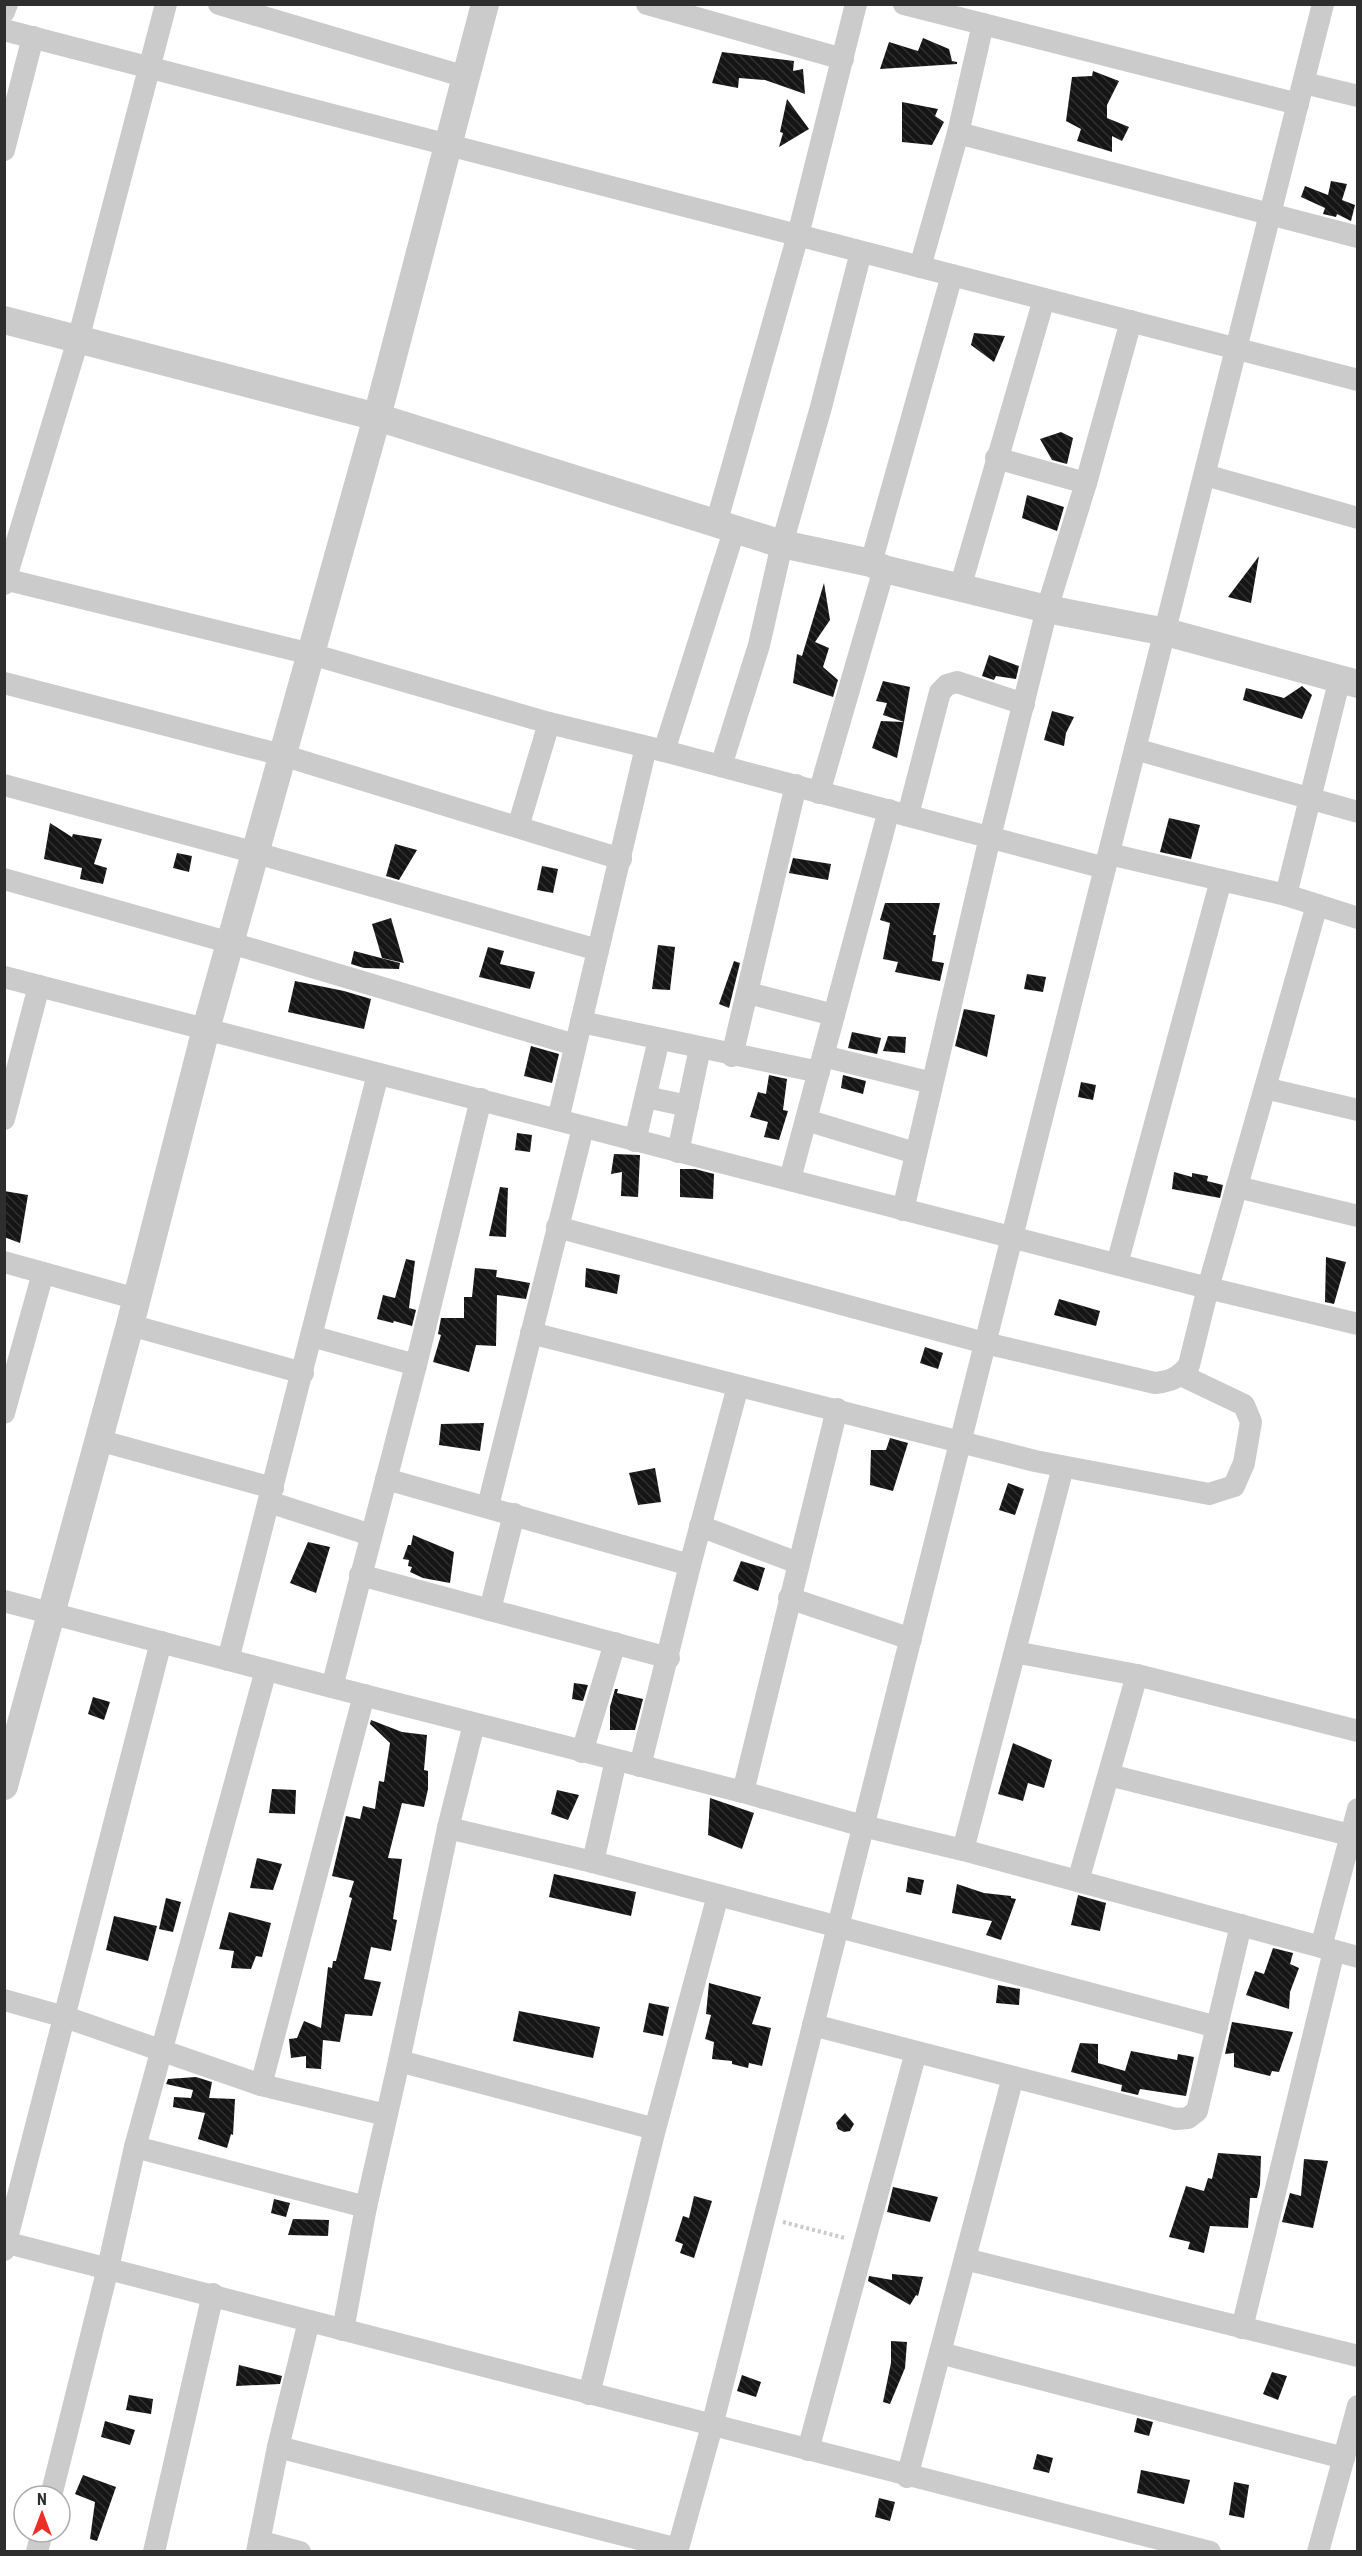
<svg xmlns="http://www.w3.org/2000/svg" width="1362" height="2556" font-family="'Roboto Condensed',sans-serif">
	<defs>
		<pattern id="building-back-hatch" width="6" height="6" patternUnits="userSpaceOnUse" patternTransform="scale(1.5)"><rect width="6" height="6" fill="#151515"/><path d="M-1 5l2 2M0 0l6 6M5-1l2 2" fill="none" stroke="#2f2f2f"/></pattern>
	</defs>
	<rect width="100%" height="100%" fill="#fff"/>
	<g fill="url(#building-back-hatch)">
		<polygon points="923,38 949,49 952,61 957,62 957,64 880,69 889,42 918,51"/>
		<polygon points="722,52 794,61 793,71 803,69 805,94 765,80 739,78 738,88 712,83"/>
		<polygon points="1093,71 1119,81 1107,105 1107,118 1129,127 1122,141 1112,136 1112,152 1077,141 1081,129 1066,121 1072,77 1092,76"/>
		<polygon points="787,99 809,129 779,147 783,133 780,132"/>
		<polygon points="902,102 938,109 935,116 944,122 932,145 902,142"/>
		<polygon points="1331,181 1347,184 1342,200 1355,205 1351,221 1337,214 1336,217 1323,214 1325,208 1301,197 1305,186 1328,195"/>
		<polygon points="974,333 1005,336 994,362 971,345"/>
		<polygon points="1061,432 1073,438 1067,464 1052,460 1040,439"/>
		<polygon points="1027,495 1064,507 1057,531 1022,518"/>
		<polygon points="1259,556 1251,603 1228,597"/>
		<polygon points="824,583 830,620 815,642 829,648 823,667 838,680 833,697 793,683 797,654 802,656"/>
		<polygon points="989,655 1019,666 1016,679 996,676 994,680 982,676"/>
		<polygon points="883,681 910,687 904,722 883,715 887,703 876,701"/>
		<polygon points="1302,686 1312,695 1302,719 1243,700 1246,688 1284,698"/>
		<polygon points="1052,711 1074,717 1066,733 1064,746 1044,740"/>
		<polygon points="881,721 904,722 897,758 872,748"/>
		<polygon points="1169,818 1200,825 1191,859 1160,852"/>
		<polygon points="50,823 72,837 73,834 102,839 94,864 107,868 103,884 80,879 82,868 44,859"/>
		<polygon points="395,844 417,850 399,880 386,876"/>
		<polygon points="177,853 192,856 189,872 173,868"/>
		<polygon points="793,858 831,864 828,880 789,873"/>
		<polygon points="542,866 558,869 553,893 537,890"/>
		<polygon points="885,903 940,903 933,935 936,935 932,961 944,963 940,981 895,972 898,962 883,959 890,923 880,920"/>
		<polygon points="391,918 404,963 382,958 372,924"/>
		<polygon points="658,945 675,947 670,990 652,989"/>
		<polygon points="488,947 504,951 500,964 535,972 530,989 479,977"/>
		<polygon points="354,951 400,963 399,969 364,968 351,964"/>
		<polygon points="734,961 740,963 729,1008 719,1004"/>
		<polygon points="1027,974 1046,977 1043,992 1024,989"/>
		<polygon points="295,981 344,991 371,999 364,1029 288,1012"/>
		<polygon points="964,1009 995,1015 987,1057 955,1046"/>
		<polygon points="852,1032 881,1038 877,1054 848,1048"/>
		<polygon points="888,1036 906,1037 905,1053 883,1051"/>
		<polygon points="531,1046 559,1054 552,1083 524,1076"/>
		<polygon points="769,1075 787,1079 783,1110 788,1111 779,1140 764,1137 768,1122 750,1117 758,1092 766,1094"/>
		<polygon points="843,1075 866,1081 863,1094 841,1088"/>
		<polygon points="1081,1082 1096,1085 1093,1100 1078,1097"/>
		<polygon points="517,1133 532,1135 530,1152 515,1150"/>
		<polygon points="614,1154 640,1155 638,1197 621,1196 622,1172 611,1174"/>
		<polygon points="680,1169 695,1169 714,1174 713,1199 680,1197"/>
		<polygon points="1174,1172 1192,1177 1192,1173 1208,1176 1207,1181 1223,1185 1220,1198 1172,1189"/>
		<polygon points="500,1187 508,1188 506,1237 489,1236"/>
		<polygon points="4,1191 28,1195 20,1243 4,1237"/>
		<polygon points="1326,1257 1346,1262 1334,1304 1325,1302"/>
		<polygon points="406,1259 415,1261 409,1308 416,1310 412,1326 394,1321 393,1323 377,1319 383,1295 395,1298"/>
		<polygon points="475,1268 497,1270 496,1277 530,1283 526,1299 497,1295 496,1346 476,1345 469,1372 433,1362 441,1335 438,1334 441,1318 464,1318 464,1297 472,1297"/>
		<polygon points="586,1268 620,1275 617,1294 585,1287"/>
		<polygon points="1059,1299 1100,1311 1096,1326 1054,1315"/>
		<polygon points="925,1347 943,1353 938,1369 920,1363"/>
		<polygon points="484,1423 480,1451 439,1445 441,1424"/>
		<polygon points="890,1438 908,1443 893,1491 870,1485 871,1450 886,1450"/>
		<polygon points="655,1468 661,1502 638,1505 629,1473"/>
		<polygon points="1008,1483 1024,1489 1015,1515 999,1510"/>
		<polygon points="413,1535 454,1552 450,1583 423,1578 410,1572 412,1567 408,1566 409,1560 403,1559 408,1545 411,1545"/>
		<polygon points="308,1542 330,1547 316,1593 290,1583"/>
		<polygon points="741,1561 765,1568 758,1591 733,1581"/>
		<polygon points="574,1683 588,1685 583,1701 572,1699"/>
		<polygon points="615,1689 618,1689 617,1693 643,1699 635,1730 610,1730 610,1707"/>
		<polygon points="93,1697 110,1702 104,1720 88,1714"/>
		<polygon points="371,1720 402,1732 427,1735 424,1770 428,1771 428,1789 424,1807 402,1803 388,1858 402,1859 393,1919 397,1920 391,1951 371,1947 364,1979 381,1982 372,2016 345,2014 340,2042 323,2040 321,2069 306,2068 306,2056 291,2058 289,2039 297,2038 304,2021 321,2028 328,1967 332,1968 333,1961 336,1961 352,1898 349,1897 354,1881 332,1876 346,1816 360,1819 363,1806 375,1809 379,1781 384,1782 390,1743 370,1724"/>
		<polygon points="1013,1743 1052,1760 1044,1788 1028,1783 1023,1801 998,1794"/>
		<polygon points="272,1789 296,1790 295,1814 269,1813"/>
		<polygon points="557,1790 579,1795 568,1820 551,1814"/>
		<polygon points="710,1798 754,1813 742,1849 708,1835"/>
		<polygon points="257,1858 282,1864 273,1890 250,1888"/>
		<polygon points="554,1874 636,1892 631,1916 549,1897"/>
		<polygon points="908,1877 924,1880 921,1895 906,1892"/>
		<polygon points="957,1884 984,1893 1011,1896 1011,1898 1016,1899 1001,1940 986,1935 992,1921 952,1913"/>
		<polygon points="1078,1895 1106,1903 1100,1931 1071,1925"/>
		<polygon points="166,1898 181,1902 173,1932 159,1929"/>
		<polygon points="229,1912 271,1923 262,1957 256,1956 251,1969 231,1968 234,1951 219,1949"/>
		<polygon points="114,1916 157,1926 148,1961 106,1950"/>
		<polygon points="1273,1948 1293,1953 1290,1964 1299,1968 1290,1992 1289,2009 1246,1995 1255,1971 1264,1974"/>
		<polygon points="709,1983 761,1997 752,2024 771,2028 762,2066 749,2063 748,2068 732,2064 732,2061 712,2059 714,2042 705,2039 711,2015 706,2014"/>
		<polygon points="998,1985 1020,1989 1019,2005 996,2003"/>
		<polygon points="649,2003 669,2007 663,2036 643,2032"/>
		<polygon points="519,2011 600,2027 593,2058 513,2041"/>
		<polygon points="1232,2022 1293,2032 1279,2072 1272,2071 1270,2076 1234,2067 1234,2053 1225,2054"/>
		<polygon points="1080,2043 1098,2044 1098,2063 1125,2071 1131,2051 1177,2060 1178,2054 1194,2057 1186,2096 1140,2089 1138,2095 1121,2091 1122,2085 1071,2072"/>
		<polygon points="196,2077 212,2082 209,2098 235,2099 233,2135 231,2134 227,2148 198,2139 205,2113 173,2107 174,2097 191,2098 193,2090 166,2084 168,2079"/>
		<polygon points="845,2113 854,2124 850,2131 844,2132 838,2129 836,2123"/>
		<polygon points="1218,2153 1261,2156 1260,2185 1257,2198 1250,2198 1248,2228 1210,2226 1204,2253 1188,2249 1190,2242 1169,2237 1186,2186 1204,2191 1208,2178 1212,2179"/>
		<polygon points="1304,2159 1328,2161 1313,2228 1282,2222 1290,2193 1301,2196"/>
		<polygon points="893,2187 938,2197 930,2222 887,2212"/>
		<polygon points="694,2196 712,2201 694,2258 680,2253 683,2244 675,2241 683,2216 689,2218"/>
		<polygon points="274,2199 290,2203 286,2217 271,2213"/>
		<polygon points="293,2219 329,2220 328,2236 288,2235"/>
		<polygon points="892,2274 923,2277 918,2296 916,2295 910,2305 868,2281 869,2276 892,2280"/>
		<polygon points="891,2341 907,2342 905,2368 890,2404 883,2402 891,2363"/>
		<polygon points="239,2365 282,2376 280,2384 236,2386"/>
		<polygon points="1272,2372 1287,2376 1278,2400 1263,2394"/>
		<polygon points="742,2375 761,2382 756,2397 737,2391"/>
		<polygon points="129,2395 153,2399 151,2414 126,2410"/>
		<polygon points="1137,2418 1153,2422 1149,2436 1134,2432"/>
		<polygon points="105,2421 135,2430 130,2445 101,2437"/>
		<polygon points="1037,2454 1053,2458 1049,2473 1033,2469"/>
		<polygon points="1141,2470 1190,2480 1184,2504 1137,2493"/>
		<polygon points="83,2475 116,2487 97,2541 90,2539 95,2502 75,2494"/>
		<polygon points="1234,2482 1249,2485 1244,2518 1229,2515"/>
		<polygon points="879,2498 895,2502 890,2521 875,2517"/>
	</g>
	<g fill="none" stroke-linecap="round" stroke-linejoin="round">
		<polyline stroke="#cbcbcb" stroke-width="4" stroke-dasharray="3 3" stroke-linecap="butt" points="783,2222 845,2238"/>
		<g stroke="#cbcbcb" stroke-width="22">
			<polyline points="219,4 466,77"/>
			<polyline points="647,4 843,59"/>
			<polyline points="904,4 1298,104"/>
			<polyline points="4,12 7,4"/>
			<polyline points="4,30 1358,380"/>
			<polyline points="1304,83 1358,96"/>
			<polyline points="958,133 1358,237"/>
			<polyline points="4,150 33,37"/>
			<polyline points="920,267 958,133 983,24"/>
			<polyline points="996,458 1086,483"/>
			<polyline points="1205,475 1358,518"/>
			<polyline points="716,524 798,235 856,4"/>
			<polyline points="871,563 952,275"/>
			<polyline points="4,579 311,654 549,723 664,751 1105,868"/>
			<polyline points="4,584 78,340 166,4"/>
			<polyline points="960,588 1044,299"/>
			<polyline points="4,683 282,755 621,859"/>
			<polyline points="1135,749 1358,812"/>
			<polyline points="664,751 735,528"/>
			<polyline points="721,766 759,645 782,544 821,407 861,252"/>
			<polyline points="4,785 256,853 598,950"/>
			<polyline points="819,793 884,569"/>
			<polyline points="908,815 940,692 947,685 957,682 1024,704"/>
			<polyline points="518,827 549,723"/>
			<polyline points="1109,854 1286,895 1358,918"/>
			<polyline points="4,879 231,943 575,1045"/>
			<polyline points="1286,895 1340,678"/>
			<polyline points="4,977 1208,1288 1358,1324"/>
			<polyline points="748,993 834,1015"/>
			<polyline points="581,1022 819,1072"/>
			<polyline points="732,1056 796,785"/>
			<polyline points="823,1056 932,1083"/>
			<polyline points="1265,1088 1358,1110"/>
			<polyline points="646,1097 688,1106"/>
			<polyline points="4,1119 39,986"/>
			<polyline points="558,1120 646,747"/>
			<polyline points="806,1120 915,1153"/>
			<polyline points="635,1141 659,1039"/>
			<polyline points="678,1152 700,1048"/>
			<polyline points="790,1179 889,810"/>
			<polyline points="1237,1187 1358,1216"/>
			<polyline points="903,1210 990,837 1047,609 1086,483 1131,321"/>
			<path d="M557 1227 985 1343 1155 1383C1171 1381 1179 1378 1189 1365L1208 1288 1317 905"/>
			<polyline points="4,1262 137,1299"/>
			<polyline points="1117,1264 1221,880"/>
			<polyline points="130,1325 303,1373"/>
			<polyline points="531,1333 1035,1461 1209,1494 1234,1486 1244,1463 1251,1422 1244,1405 1181,1375"/>
			<polyline points="311,1336 416,1365"/>
			<polyline points="4,1413 43,1273"/>
			<polyline points="98,1440 273,1488"/>
			<polyline points="386,1479 690,1565"/>
			<polyline points="269,1502 371,1535"/>
			<polyline points="488,1506 583,1128"/>
			<polyline points="700,1526 798,1563"/>
			<polyline points="360,1575 669,1658"/>
			<polyline points="789,1598 911,1639"/>
			<polyline points="4,1601 332,1687 743,1792 863,1826 963,1850 1358,1957"/>
			<polyline points="490,1610 514,1514"/>
			<polyline points="1015,1652 1137,1675 1358,1731"/>
			<polyline points="228,1660 378,1074"/>
			<polyline points="332,1687 416,1365 481,1099"/>
			<polyline points="582,1752 615,1643"/>
			<polyline points="640,1766 690,1565 738,1386"/>
			<polyline points="1109,1775 1358,1837"/>
			<polyline points="743,1792 837,1409"/>
			<polyline points="448,1828 593,1862 1217,2027"/>
			<polyline points="963,1850 1063,1467"/>
			<polyline points="593,1862 616,1760"/>
			<polyline points="1078,1881 1137,1675"/>
			<polyline points="1321,1947 1358,1809"/>
			<polyline points="4,2000 65,2017 261,2085 386,2115"/>
			<polyline points="813,2025 1176,2119 1188,2118 1197,2111 1241,1925"/>
			<polyline points="399,2061 655,2129"/>
			<polyline points="261,2085 364,1695"/>
			<polyline points="135,2147 366,2207"/>
			<path d="M4 2242C407 2343 807 2452 1210 2552"/>
			<polyline points="4,2250 161,1642"/>
			<polyline points="965,2259 1358,2356"/>
			<polyline points="1242,2328 1334,1951"/>
			<polyline points="343,2330 366,2207 399,2061 448,1828 474,1724"/>
			<polyline points="940,2353 1344,2458"/>
			<polyline points="589,2394 655,2129 718,1895"/>
			<polyline points="278,2447 678,2549"/>
			<polyline points="808,2450 916,2052"/>
			<polyline points="907,2477 1013,2077"/>
			<polyline points="51,2496 108,2268 135,2147 266,1670"/>
			<polyline points="259,2541 300,2552"/>
			<polyline points="37,2552 42,2532"/>
			<polyline points="154,2552 213,2294"/>
			<polyline points="257,2552 278,2447 309,2321"/>
			<polyline points="677,2552 712,2426 1323,4"/>
			<polyline points="1318,2552 1358,2406"/>
		</g>
		<g stroke="#cbcbcb" stroke-width="28">
			<polyline points="4,320 377,417 782,544 871,563 884,569 1047,609 1166,632 1358,684"/>
			<polyline points="4,1786 130,1325 206,1029 377,417 485,4"/>
		</g>
	</g>
	<rect width="1362" height="2556" fill="none" stroke="#2e2e2e" stroke-width="12"/>
	<g transform="translate(42 2514)"><circle r="28" fill="#ffffff" stroke="#ababab" stroke-width="1.5"/>
	<path d="M0-4.5L10 22L0 15L-10 22Z" fill="#ee2d27"/>
	<text y="-9" font-size="16" font-weight="bold" text-anchor="middle" fill="#2e2e2e">N</text>
	</g>
</svg>
